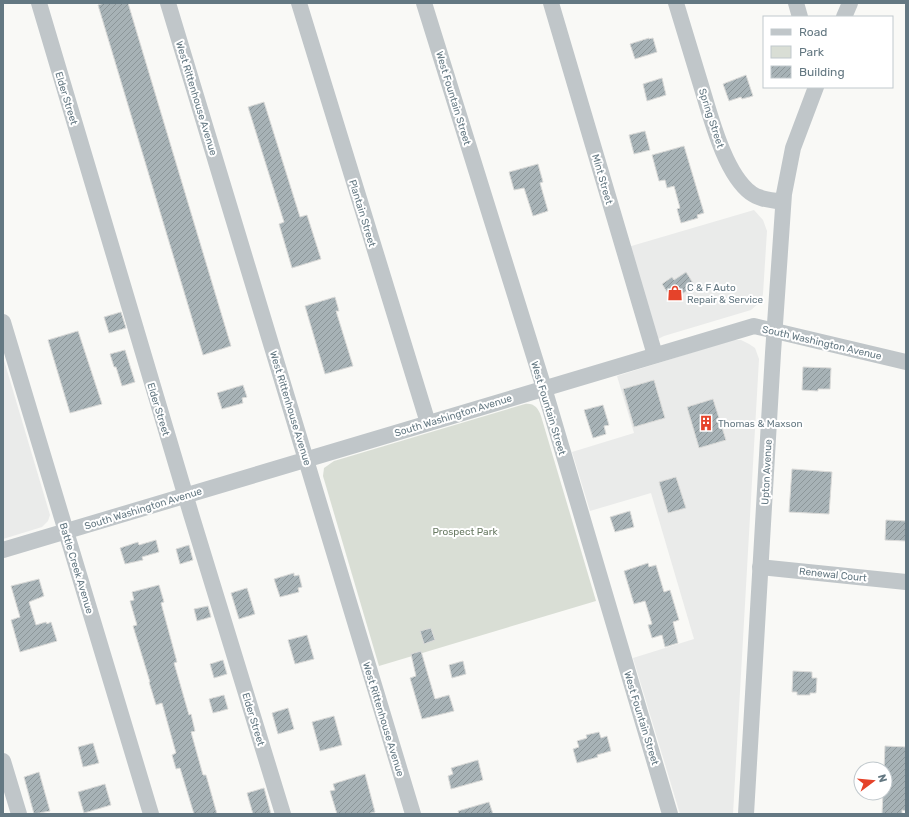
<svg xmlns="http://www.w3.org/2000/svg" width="909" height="817" font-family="Rubik,sans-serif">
	<defs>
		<pattern id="building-hatch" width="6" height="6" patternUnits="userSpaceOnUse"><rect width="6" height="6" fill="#a7b2b6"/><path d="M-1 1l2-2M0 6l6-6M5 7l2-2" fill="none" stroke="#8c9699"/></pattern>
	</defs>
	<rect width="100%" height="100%" fill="#f9f9f6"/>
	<g fill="#eaebea">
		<polygon points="754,210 763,220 767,231 763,294 761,301 751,310 664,336 656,340 628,247"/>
		<polygon points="732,340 741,340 749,344 755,348 759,359 733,814 680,814 633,658 694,639 651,493 590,511 572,452 634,433 617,376"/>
		<polygon points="3,357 50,515 48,521 42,527 3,539"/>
	</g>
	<path fill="#d9ded5" d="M525 404C534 403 538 408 541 416L596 601 379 666 323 476 324 468 334 461Z"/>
	<g fill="url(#building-hatch)" stroke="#dbdbd9">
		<polygon points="104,3 128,3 231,346 203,355 98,5"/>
		<polygon points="649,38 649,39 653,38 657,52 635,59 630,44"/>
		<polygon points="746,75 753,96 742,99 741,97 729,101 723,84"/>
		<polygon points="662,78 666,95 647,101 643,84"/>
		<polygon points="264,102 300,217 307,215 321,259 292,268 279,224 284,222 248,107"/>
		<polygon points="645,131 650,150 634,154 629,135"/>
		<polygon points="684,146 704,213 697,215 698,218 681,223 677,209 680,208 674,186 667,188 665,180 659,181 652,155"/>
		<polygon points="538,164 543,182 540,183 548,211 533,216 524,188 514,190 509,172"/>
		<polygon points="686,272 695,286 672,300 662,284 672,277 674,280"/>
		<polygon points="335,297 339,311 336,311 353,366 325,374 305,306"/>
		<polygon points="121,312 126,328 109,333 104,317"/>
		<polygon points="78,331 102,404 70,413 48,340"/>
		<polygon points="125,350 135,382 122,386 116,367 114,367 110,354"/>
		<polygon points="803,367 831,368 830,389 818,389 818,391 802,390"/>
		<polygon points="654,380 665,418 634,427 623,389"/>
		<polygon points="243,385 247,397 242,398 243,403 222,409 217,393"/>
		<polygon points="713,399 726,440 699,448 687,407"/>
		<polygon points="603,405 609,425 604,426 606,434 593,438 584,410"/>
		<polygon points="792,469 832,472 829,514 789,512"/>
		<polygon points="676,477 686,508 668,513 659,482"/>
		<polygon points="630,511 634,527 615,532 610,517"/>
		<polygon points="886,520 906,521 906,541 885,540"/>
		<polygon points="156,540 159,552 142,557 143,560 125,564 120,548 138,542 139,545"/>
		<polygon points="189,545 193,560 180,564 176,549"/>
		<polygon points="648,563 649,567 656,565 664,592 670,590 679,620 673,622 678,643 665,647 662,635 652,638 648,625 652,624 645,601 634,604 624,571"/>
		<polygon points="294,573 294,576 299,575 302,587 298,588 299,592 280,597 274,579"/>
		<polygon points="39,579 44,596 29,602 36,625 46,622 47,624 51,622 57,641 20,652 11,620 20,617 11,586"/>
		<polygon points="159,585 164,602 161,603 177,662 174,663 189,715 191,714 195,731 191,732 203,775 206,775 217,814 194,814 180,768 176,769 172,755 176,753 162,703 156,705 149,682 150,682 133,626 137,625 130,601 134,600 132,592"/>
		<polygon points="247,588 255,614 239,619 231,593"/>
		<polygon points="208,606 211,617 197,621 194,609"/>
		<polygon points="431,628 435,640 424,644 420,631"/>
		<polygon points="307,635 314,659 295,664 288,640"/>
		<polygon points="421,651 435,699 449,695 454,711 422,719 410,678 416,676 411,654"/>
		<polygon points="223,660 227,674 214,678 210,664"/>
		<polygon points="463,661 466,674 452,678 449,665"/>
		<polygon points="793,671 812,672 812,678 817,678 816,693 810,693 810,695 797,695 797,692 792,692"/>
		<polygon points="224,695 228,709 213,713 209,699"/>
		<polygon points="288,708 294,729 278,734 272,713"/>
		<polygon points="334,716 342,745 320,751 312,722"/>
		<polygon points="599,732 601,738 607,736 611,751 597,755 598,757 577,763 573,749 579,747 577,741 587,738 586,735"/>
		<polygon points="93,743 99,763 83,767 78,747"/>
		<polygon points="885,746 906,747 906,811 902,810 902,814 882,814 883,793 885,793 885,769 884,769"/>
		<polygon points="478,760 483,780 451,789 448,776 453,774 451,768"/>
		<polygon points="39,772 50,811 34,814 24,777"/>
		<polygon points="365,774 375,812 367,814 337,814 330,791 335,790 333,784"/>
		<polygon points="105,784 111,805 84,813 78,792"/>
		<polygon points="264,788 271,814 253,814 247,793"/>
		<polygon points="489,802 493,814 459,814 458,811"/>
	</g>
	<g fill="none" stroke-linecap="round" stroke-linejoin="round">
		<g stroke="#c0c6c9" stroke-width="16">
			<polyline points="39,3 191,514 283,814"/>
			<polyline points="168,3 413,814"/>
			<polyline points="299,3 428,423"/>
			<polyline points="424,3 544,388 670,814"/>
			<polyline points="551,3 655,355"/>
			<path d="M676 3C684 29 692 55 700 82 710 114 724 173 751 193 760 200 773 200 783 202"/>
			<polyline points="796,3 800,17"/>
			<polyline points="844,17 850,3"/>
			<polyline points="3,322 151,814"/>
			<polyline points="3,550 754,326 906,362"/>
			<polyline points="760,567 906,582"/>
			<polyline points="3,761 19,814"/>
			<polyline points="746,814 773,353 784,194 793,148 816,87"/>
		</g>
	</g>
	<defs>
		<symbol id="shop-bare" viewBox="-9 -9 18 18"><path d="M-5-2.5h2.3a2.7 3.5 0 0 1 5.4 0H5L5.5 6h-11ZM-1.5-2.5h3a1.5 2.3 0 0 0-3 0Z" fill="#e5432a" stroke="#fff" stroke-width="2.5" paint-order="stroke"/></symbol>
		<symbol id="building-bare" viewBox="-9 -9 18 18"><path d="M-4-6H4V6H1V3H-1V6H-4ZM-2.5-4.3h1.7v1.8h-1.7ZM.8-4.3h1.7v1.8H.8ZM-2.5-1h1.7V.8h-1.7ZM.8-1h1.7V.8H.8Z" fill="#e5432a" stroke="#fff" stroke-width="2.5" paint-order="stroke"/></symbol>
	</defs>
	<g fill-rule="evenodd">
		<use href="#shop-bare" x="664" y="282" width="22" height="22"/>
		<use href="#building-bare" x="695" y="412" width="22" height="22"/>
	</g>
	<g text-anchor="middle" stroke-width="4" stroke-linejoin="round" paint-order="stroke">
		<g font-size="10" fill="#647882" stroke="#fff">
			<text transform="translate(67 98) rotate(73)" y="4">Elder Street</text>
			<text transform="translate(197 98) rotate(73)" y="4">West Rittenhouse Avenue</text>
			<text transform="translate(454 98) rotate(73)" y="4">West Fountain Street</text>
			<text transform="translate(712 118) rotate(72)" y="4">Spring Street</text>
			<text transform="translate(603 179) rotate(74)" y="4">Mint Street</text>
			<text transform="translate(363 213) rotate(73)" y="4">Plantain Street</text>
			<text transform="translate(822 342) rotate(13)" y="4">South Washington Avenue</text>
			<text transform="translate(291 408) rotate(73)" y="4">West Rittenhouse Avenue</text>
			<text transform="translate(549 408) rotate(73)" y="4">West Fountain Street</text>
			<text transform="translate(159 409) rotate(73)" y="4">Elder Street</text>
			<text transform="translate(453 415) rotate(-17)" y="4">South Washington Avenue</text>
			<text transform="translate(766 472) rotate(-87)" y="4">Upton Avenue</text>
			<text transform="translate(143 508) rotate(-17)" y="4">South Washington Avenue</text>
			<text transform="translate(77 568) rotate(73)" y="4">Battle Creek Avenue</text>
			<text transform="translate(833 574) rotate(6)" y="4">Renewal Court</text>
			<text transform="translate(642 718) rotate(73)" y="4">West Fountain Street</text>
			<text transform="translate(254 719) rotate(73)" y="4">Elder Street</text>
			<text transform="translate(384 719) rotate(73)" y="4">West Rittenhouse Avenue</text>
		</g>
		<g font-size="10" fill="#647882" stroke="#fff" text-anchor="start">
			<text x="687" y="291">C &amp; F Auto<tspan x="687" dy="12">Repair &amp; Service</tspan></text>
			<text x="718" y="427">Thomas &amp; Maxson</text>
		</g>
		<g font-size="10" fill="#697a63" stroke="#fff">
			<text x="465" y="535">Prospect Park</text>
		</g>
	</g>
	<rect width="909" height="817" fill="none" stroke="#647882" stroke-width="8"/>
	<rect x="763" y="16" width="130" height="72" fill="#ffffff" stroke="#c1c9cd"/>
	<rect x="771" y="29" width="20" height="6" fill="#c0c6c9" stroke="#c1c9cd"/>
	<text x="799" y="36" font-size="12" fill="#647882">Road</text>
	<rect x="771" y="46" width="20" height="12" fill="#d9ded5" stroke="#c1c9cd"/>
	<text x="799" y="56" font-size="12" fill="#647882">Park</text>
	<rect x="771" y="66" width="20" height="12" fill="url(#building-hatch)" stroke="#c1c9cd"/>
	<text x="799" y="76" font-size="12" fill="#647882">Building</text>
	<g transform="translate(873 781) rotate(74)"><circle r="19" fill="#ffffff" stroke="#c1c9cd"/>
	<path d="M0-3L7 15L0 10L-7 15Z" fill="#e5432a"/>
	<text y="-6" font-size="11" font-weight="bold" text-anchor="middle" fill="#647882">N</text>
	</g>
</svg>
